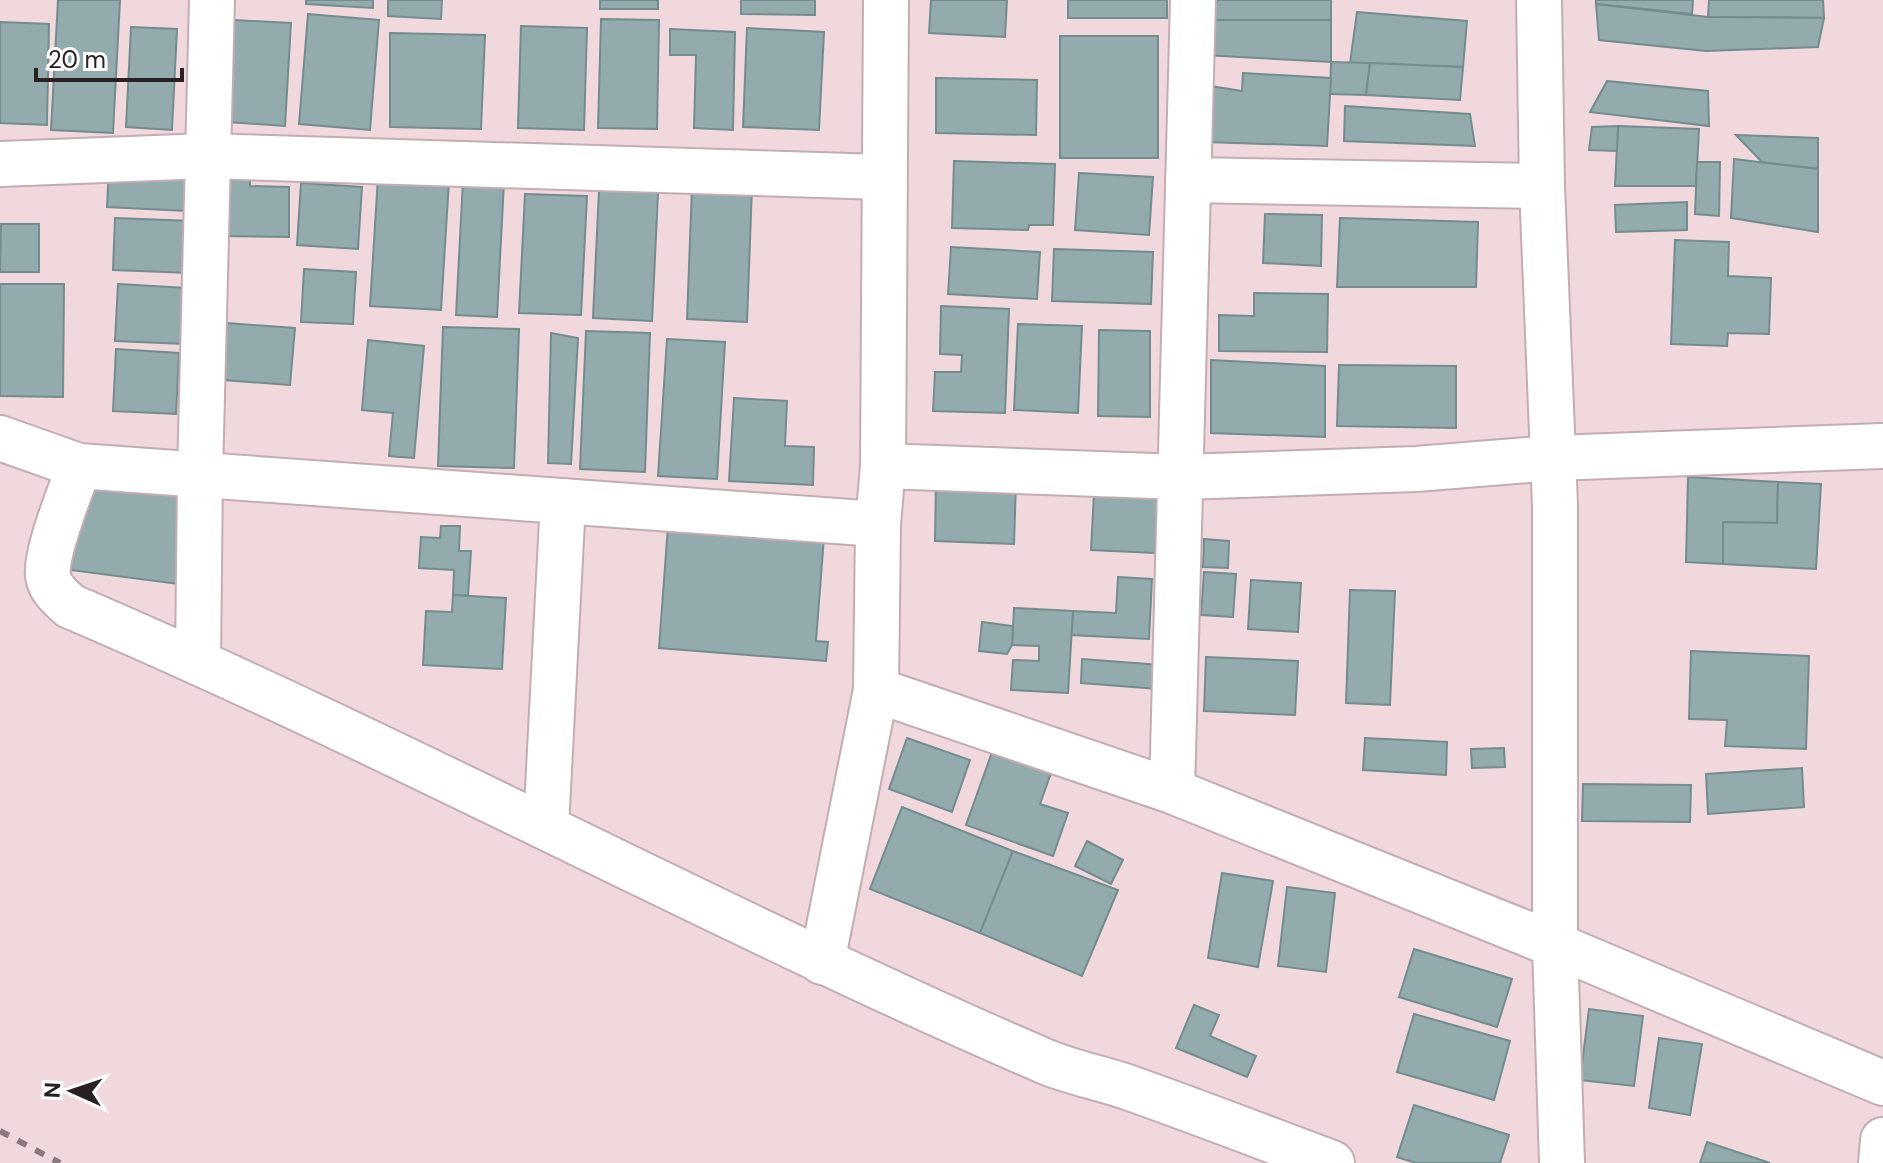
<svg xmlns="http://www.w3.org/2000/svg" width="1883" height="1163" font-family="'DM Sans',sans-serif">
	<rect width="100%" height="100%" fill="#f0d8dd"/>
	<g fill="#93abad" stroke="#748c8e" stroke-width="2">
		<polygon points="58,0 120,0 113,133 51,130"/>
		<polygon points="306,0 373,0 373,8 306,4"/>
		<polygon points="388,0 442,0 441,19 388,16"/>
		<rect x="600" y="0" width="58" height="9"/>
		<polygon points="741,0 815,0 815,15 741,14"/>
		<polygon points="931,0 1007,0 1005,37 929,33"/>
		<rect x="1068" y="0" width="99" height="18"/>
		<polygon points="1204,0 1331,0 1331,20 1202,20"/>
		<polygon points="1596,0 1693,0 1692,14 1596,4"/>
		<polygon points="1709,0 1823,0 1824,18 1708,17"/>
		<polygon points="1596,4 1708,17 1824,18 1818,47 1706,51 1599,40"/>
		<polygon points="1357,12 1467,21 1463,67 1350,63"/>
		<polygon points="308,14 379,20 370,130 299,124"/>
		<polygon points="601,19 659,20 657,129 598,128"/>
		<polygon points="234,20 291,23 285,126 228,122"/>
		<polygon points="1202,20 1331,20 1331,62 1204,55"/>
		<polygon points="0,22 49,24 47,125 0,123"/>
		<polygon points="521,26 587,28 584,130 518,128"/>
		<polygon points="131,27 177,29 172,130 126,127"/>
		<polygon points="747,28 824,32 819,130 743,127"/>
		<polygon points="670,29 735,32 733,130 694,128 696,55 670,55"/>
		<polygon points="390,33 485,35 481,129 390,127"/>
		<rect x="1060" y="36" width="98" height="122"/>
		<polygon points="1331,62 1370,63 1366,95 1330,94"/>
		<polygon points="1370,63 1463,67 1460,100 1366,95"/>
		<polygon points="1243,73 1331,78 1327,146 1206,142 1210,86 1242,91"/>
		<polygon points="936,78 1037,80 1036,135 936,133"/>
		<polygon points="1607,81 1708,91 1709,126 1590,112"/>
		<polygon points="1345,106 1470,114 1475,146 1344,141"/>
		<polygon points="1618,126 1699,129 1696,186 1615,186"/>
		<polygon points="1618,126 1617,151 1589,150 1592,127"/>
		<polygon points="1736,135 1818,138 1818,169 1762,162"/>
		<polygon points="1734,159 1818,169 1818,232 1731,218"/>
		<polygon points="954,161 1055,164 1053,225 1029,225 1028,230 952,228"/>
		<polygon points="1697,162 1720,162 1719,216 1695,214"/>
		<polygon points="109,168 189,172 187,211 107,207"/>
		<polygon points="219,168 250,169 250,186 289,187 289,237 218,236"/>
		<polygon points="1079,173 1153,177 1149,235 1075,230"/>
		<polygon points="378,177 449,181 441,310 370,306"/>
		<polygon points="463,180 504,182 497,317 456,315"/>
		<polygon points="301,183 362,187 358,249 297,245"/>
		<polygon points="692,187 752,187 747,322 687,319"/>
		<polygon points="599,190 658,193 652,321 593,318"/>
		<polygon points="525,194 587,196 581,315 519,313"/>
		<polygon points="1687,202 1687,230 1616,232 1615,205"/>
		<polygon points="1265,214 1322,215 1321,266 1263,263"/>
		<polygon points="115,218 192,221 191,273 113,270"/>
		<polygon points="1340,218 1478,222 1476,287 1337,287"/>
		<polygon points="1,224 39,224 39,272 0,272"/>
		<polygon points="1675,240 1729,242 1728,276 1771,278 1769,334 1728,333 1727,346 1671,344"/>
		<polygon points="951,247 1040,252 1037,299 948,294"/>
		<polygon points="1054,249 1153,252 1151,304 1052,301"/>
		<polygon points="304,269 356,272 353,324 301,322"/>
		<polygon points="0,284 64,284 63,397 0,396"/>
		<polygon points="118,284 187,288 184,344 115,341"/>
		<polygon points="1254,293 1328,294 1327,352 1219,351 1219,315 1254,316"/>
		<polygon points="941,306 1009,309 1005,413 933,411 935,372 961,372 962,355 940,354"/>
		<polygon points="227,323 295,328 290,385 223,380"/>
		<polygon points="1018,324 1082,326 1078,413 1014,410"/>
		<polygon points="443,327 519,329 514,468 438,466"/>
		<polygon points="1099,330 1150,331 1150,417 1098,416"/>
		<polygon points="586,331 650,333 645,472 580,469"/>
		<polygon points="551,333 578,338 571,464 548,463"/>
		<polygon points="667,339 725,342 717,479 658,476"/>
		<polygon points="368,340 424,346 414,458 389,456 393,413 362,410"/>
		<polygon points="116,349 179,353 176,414 113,411"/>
		<polygon points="1211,360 1325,366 1325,437 1211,433"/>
		<polygon points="1339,365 1456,366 1456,428 1337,426"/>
		<polygon points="734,398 787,401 785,446 814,447 813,485 729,481"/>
		<polygon points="81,476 189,490 178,584 70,570"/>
		<polygon points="1688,477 1778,482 1777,523 1723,522 1723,564 1686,562"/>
		<polygon points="936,480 1016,482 1014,544 935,541"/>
		<polygon points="1778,482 1821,484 1816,569 1723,564 1723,522 1777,523"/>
		<polygon points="1094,493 1158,496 1155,553 1091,550"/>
		<polygon points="441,526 460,526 459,551 471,551 468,596 453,595 454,570 419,568 421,537 440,538"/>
		<polygon points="668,526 824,537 816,641 828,642 826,661 659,648"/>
		<polygon points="1204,539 1229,541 1228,568 1203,567"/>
		<polygon points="1204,572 1236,574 1233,617 1201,615"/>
		<polygon points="1118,577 1152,579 1149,639 1071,635 1073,611 1116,613"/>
		<polygon points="1251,580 1301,583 1298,632 1248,629"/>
		<polygon points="1350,590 1395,591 1390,705 1346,703"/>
		<polygon points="453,595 506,598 502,669 423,665 426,611 452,612"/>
		<polygon points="1014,608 1073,611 1068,693 1011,690 1013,660 1039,661 1039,646 1012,645"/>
		<polygon points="982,622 1013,626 1012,645 1007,654 979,651"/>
		<polygon points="1691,651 1809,656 1806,749 1725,746 1727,720 1689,719"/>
		<polygon points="1206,657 1298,661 1295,715 1204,711"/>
		<polygon points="1082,659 1160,665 1158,689 1081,683"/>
		<polygon points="907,738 970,760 952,812 889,789"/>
		<polygon points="1365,738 1447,742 1446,775 1363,770"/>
		<polygon points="996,741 1055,762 1040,804 1068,813 1053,856 966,825"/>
		<polygon points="1504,748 1505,767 1472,768 1471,749"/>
		<polygon points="1802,768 1804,807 1708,814 1706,774"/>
		<polygon points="1583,784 1691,785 1690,822 1582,821"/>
		<polygon points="902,807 1013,851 980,933 870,889"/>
		<polygon points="1087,841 1123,860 1111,884 1075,866"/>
		<polygon points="1013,851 1118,890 1082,976 980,933"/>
		<polygon points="1222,873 1273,881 1258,967 1208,958"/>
		<polygon points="1287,887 1335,893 1326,972 1278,966"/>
		<polygon points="1414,949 1512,979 1497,1027 1399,997"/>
		<polygon points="1194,1005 1219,1015 1210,1036 1256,1056 1247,1077 1176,1048"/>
		<polygon points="1589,1009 1643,1016 1634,1086 1580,1080"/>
		<polygon points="1414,1014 1510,1041 1494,1100 1397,1072"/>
		<polygon points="1659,1038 1702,1044 1690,1115 1649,1108"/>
		<polygon points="1414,1105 1509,1135 1500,1163 1416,1163 1397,1157"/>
		<polygon points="1707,1142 1770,1163 1700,1163"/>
	</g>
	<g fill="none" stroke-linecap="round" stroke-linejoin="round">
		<defs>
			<g id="minor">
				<polyline points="1539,0 1542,186 1555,506 1555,945 1562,1163"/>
				<polyline points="0,164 207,156 883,177"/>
				<polyline points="1188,180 1542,186"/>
				<polyline points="0,438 79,466 878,524"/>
				<path d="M79 466C71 491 45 552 48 576 50 589 61 598 70 606 400 747 715 919 1044 1061 1072 1073 1102 1078 1130 1088 1198 1112 1265 1138 1332 1163"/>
				<polyline points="883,466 1181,477 1416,469 1553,458 1883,446"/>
				<polyline points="198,661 200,474 212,0"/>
				<polyline points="876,690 1172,791 1555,945 1883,1083"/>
				<polyline points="1172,791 1193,0"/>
				<polyline points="546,827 563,501"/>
				<polyline points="822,962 876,690 878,524 883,466 886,0"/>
				<polyline points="1881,1163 1883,1140"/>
			</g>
		</defs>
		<use href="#minor" stroke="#c4adb2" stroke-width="48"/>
		<use href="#minor" stroke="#fff" stroke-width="44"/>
		<polyline stroke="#8a797d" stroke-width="6" stroke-dasharray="10 10" stroke-linecap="butt" points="0,1131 60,1163"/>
	</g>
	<g transform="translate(72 1091) rotate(273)" stroke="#ffffff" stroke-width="6" paint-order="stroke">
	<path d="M0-6L14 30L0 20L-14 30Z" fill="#292022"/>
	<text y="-12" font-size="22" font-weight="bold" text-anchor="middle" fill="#292022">N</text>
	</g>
	<path d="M36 68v12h146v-12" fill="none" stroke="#292022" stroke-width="4"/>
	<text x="48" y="68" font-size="24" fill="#292022" stroke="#ffffff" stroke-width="6" paint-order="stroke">20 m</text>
</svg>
